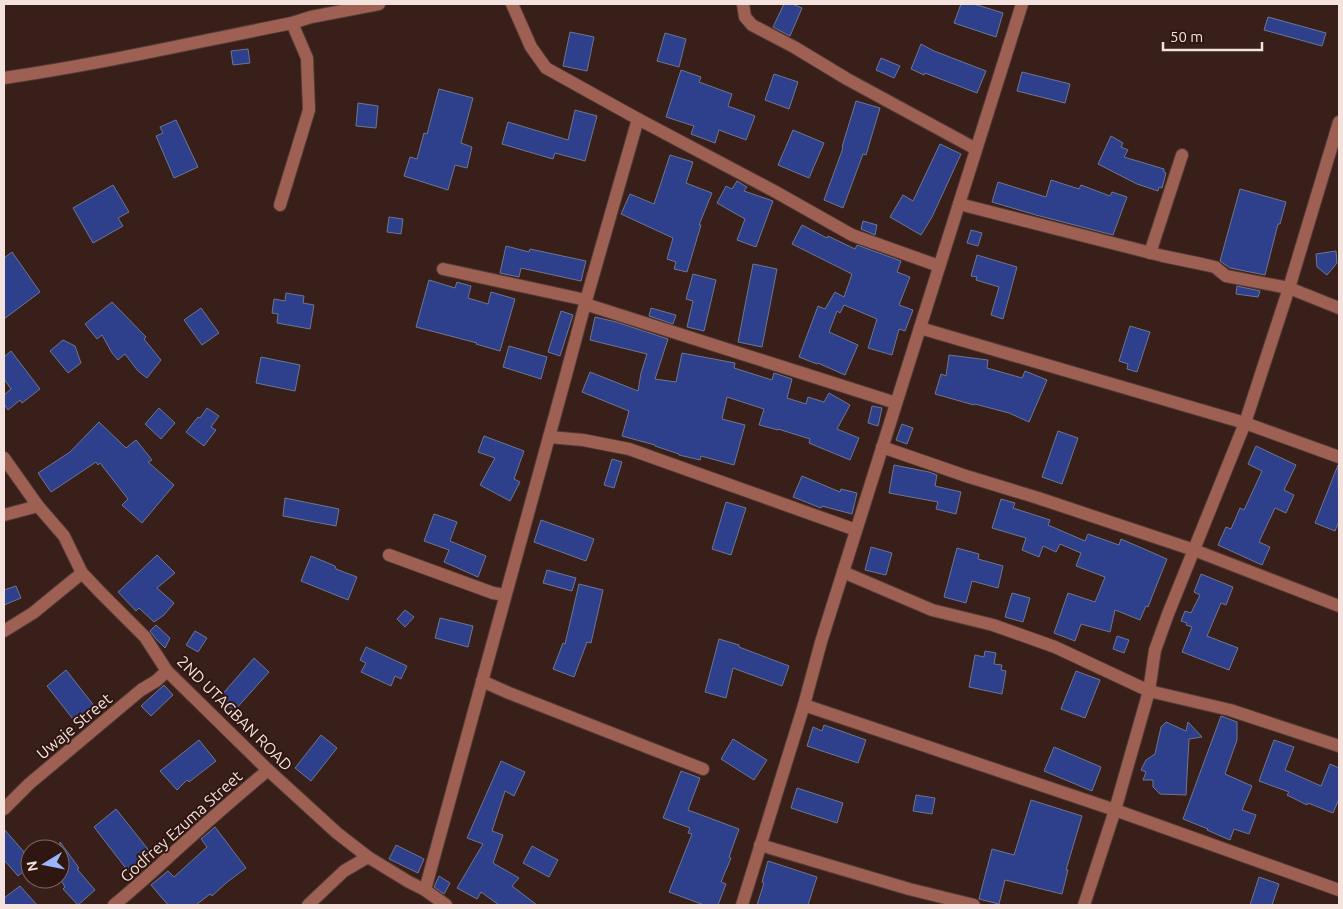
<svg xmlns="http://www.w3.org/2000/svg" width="1343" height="909" font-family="Ubuntu,sans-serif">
	<rect width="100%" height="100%" fill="#391f1a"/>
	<g fill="#2e408b" stroke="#6d7690">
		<polygon points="784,4 792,4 802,8 790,36 773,27"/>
		<polygon points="961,4 974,4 1003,13 996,37 954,23"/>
		<polygon points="1268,17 1326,33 1322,46 1264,30"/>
		<polygon points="570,32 594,37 587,71 563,66"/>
		<polygon points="665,33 686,39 679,67 657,61"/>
		<polygon points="921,44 934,51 986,71 977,93 925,73 924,75 911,69"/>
		<polygon points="248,49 250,63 233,65 231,51"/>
		<polygon points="881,58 900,66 894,78 876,70"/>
		<polygon points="681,70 701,77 699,82 732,94 728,106 755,116 746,140 719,130 715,143 691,134 694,126 666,117"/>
		<polygon points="1022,72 1070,84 1065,103 1017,91"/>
		<polygon points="774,74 798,82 789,109 765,100"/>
		<polygon points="439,89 473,98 461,143 472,147 467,168 455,165 448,190 404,176 410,157 417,159 424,133 427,134"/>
		<polygon points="856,101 880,108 866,155 863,154 843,208 824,200 843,148 842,147"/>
		<polygon points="358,103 378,106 376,128 356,126"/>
		<polygon points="575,110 597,116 585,161 555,153 553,159 502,144 508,122 568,140"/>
		<polygon points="176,120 198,167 174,178 156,136 163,133 160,127"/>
		<polygon points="793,130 824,143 809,178 778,165"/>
		<polygon points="1111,136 1123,143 1121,147 1128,150 1124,157 1164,169 1164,172 1166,173 1162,188 1159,187 1158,191 1137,184 1098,164"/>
		<polygon points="940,144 961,154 932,217 921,235 890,217 903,195 913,201"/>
		<polygon points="670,155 693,162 686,183 712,193 699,225 701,225 687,272 674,269 676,262 667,259 673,238 621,214 630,194 654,204"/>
		<polygon points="1051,180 1079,189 1081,185 1110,196 1112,192 1127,197 1113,235 1036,215 992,202 998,182 1046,197"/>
		<polygon points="737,181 747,187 744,191 773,201 756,247 737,240 745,219 717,203 726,186 732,189"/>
		<polygon points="113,185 129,212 118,218 123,226 93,243 73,208"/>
		<polygon points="1240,189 1286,202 1280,224 1278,224 1265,275 1230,268 1220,261"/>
		<polygon points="389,217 403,219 401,234 387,232"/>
		<polygon points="863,221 877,225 875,235 861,229"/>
		<polygon points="802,225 827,238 828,236 855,249 857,245 901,261 897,272 910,277 899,305 913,310 905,331 899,329 892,355 868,348 877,319 844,305 840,313 837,311 829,332 858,345 845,375 818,363 817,364 799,357 818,306 825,309 835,292 844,297 852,274 792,244"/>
		<polygon points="971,230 982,233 978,246 967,243"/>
		<polygon points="506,246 529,252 530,249 586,261 581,281 521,268 519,277 500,273"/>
		<polygon points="1336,251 1337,263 1327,275 1317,267 1316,254"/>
		<polygon points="12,252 40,292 4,319 4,258"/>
		<polygon points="977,255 1017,267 1003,319 991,315 999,287 976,280 977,277 971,276"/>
		<polygon points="753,264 777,269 762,347 738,342"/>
		<polygon points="693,274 716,280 704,331 687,327 693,301 686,299"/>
		<polygon points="429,280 455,288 457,282 471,286 468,298 488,304 491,292 515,299 500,351 476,344 477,343 416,327"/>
		<polygon points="1237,286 1260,291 1258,297 1236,294"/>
		<polygon points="286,293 304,296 303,303 314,305 310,329 277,323 278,314 272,313 274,299 285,301"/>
		<polygon points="112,302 146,337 144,339 161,360 147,378 138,371 125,354 118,360 112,353 102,335 97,339 85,324"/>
		<polygon points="201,308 219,333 202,345 184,320"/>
		<polygon points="651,308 676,315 673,324 649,316"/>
		<polygon points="561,311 573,315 560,356 548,352"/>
		<polygon points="595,317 616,322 668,339 655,379 676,382 682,353 735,363 734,368 772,380 774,373 792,379 787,398 806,404 808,397 824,402 829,393 850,405 837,429 859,438 850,460 809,443 810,439 778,429 778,430 759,425 764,409 727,397 722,419 745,425 734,465 701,456 700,460 679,455 679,454 655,446 655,445 622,436 629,411 582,392 590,372 638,391 641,373 647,354 590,340"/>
		<polygon points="1130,326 1150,332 1137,372 1127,369 1128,364 1119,361"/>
		<polygon points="63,340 75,346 81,363 68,373 50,351"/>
		<polygon points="509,346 547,357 541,379 503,367"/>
		<polygon points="11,351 40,389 22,403 20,400 8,410 4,404 4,395 11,389 4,379 4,357"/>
		<polygon points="949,355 988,360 987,368 1022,378 1025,371 1047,380 1029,422 1009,413 975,404 974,405 935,394 941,374 946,376"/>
		<polygon points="261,357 300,365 295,391 256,383"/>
		<polygon points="872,406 882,408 878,426 868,423"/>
		<polygon points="159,408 175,423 161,439 145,424"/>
		<polygon points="207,408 219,416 211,427 216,430 204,446 186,432 198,417 200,418"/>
		<polygon points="99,422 126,448 136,440 152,460 148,462 174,485 142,523 122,505 128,499 100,463 98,465 96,462 51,492 38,473 70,452"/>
		<polygon points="902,424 913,428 907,444 896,440"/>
		<polygon points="1058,431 1078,438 1062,484 1042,477"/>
		<polygon points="484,436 524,451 514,479 520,482 510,501 480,485 495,458 478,452"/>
		<polygon points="1256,446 1296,465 1284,490 1294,495 1286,513 1275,508 1259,542 1270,547 1262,565 1218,545 1226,527 1231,529 1240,508 1244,510 1262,471 1248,464"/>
		<polygon points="612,459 622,462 614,488 604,485"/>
		<polygon points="894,465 929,472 937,475 935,486 961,492 956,514 936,509 938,502 889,493"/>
		<polygon points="1338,465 1339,521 1335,531 1315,523"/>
		<polygon points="802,476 840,492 841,489 857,493 852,514 822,506 821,508 793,497"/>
		<polygon points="285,498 339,509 336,526 283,516"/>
		<polygon points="1001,499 1015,503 1013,508 1050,520 1048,525 1085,541 1088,534 1119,545 1121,539 1167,559 1148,607 1146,606 1140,620 1115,610 1110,632 1081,624 1075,641 1054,633 1068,593 1095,602 1105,577 1076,566 1081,553 1060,544 1056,552 1043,546 1039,557 1022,550 1026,538 992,528"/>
		<polygon points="726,502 746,508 731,555 712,549"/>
		<polygon points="434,514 457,522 450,541 486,556 478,577 444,562 449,550 424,541"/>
		<polygon points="541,520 594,539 586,561 534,542"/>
		<polygon points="871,547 892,553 886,575 865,570"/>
		<polygon points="957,548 979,554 978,559 1003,566 998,588 972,581 966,603 944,597"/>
		<polygon points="157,555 175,573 157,588 174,603 164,615 154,622 139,608 136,611 118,592"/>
		<polygon points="311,556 335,566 336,569 357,577 348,600 301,581"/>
		<polygon points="547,570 576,578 572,591 543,583"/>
		<polygon points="1201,574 1233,587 1226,605 1221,603 1207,636 1238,648 1229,670 1182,652 1192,627 1186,625 1187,623 1181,621 1185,611 1191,613 1200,595 1194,592"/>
		<polygon points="579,584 603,590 591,643 587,642 574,677 553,669 563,643 565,644"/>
		<polygon points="16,586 21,598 4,605 4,590"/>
		<polygon points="1012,593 1030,598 1023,622 1005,617"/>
		<polygon points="405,610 414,617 405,627 397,619"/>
		<polygon points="440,618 473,626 468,647 435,638"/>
		<polygon points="156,625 170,638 165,648 157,640 150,631"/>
		<polygon points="195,631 207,638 198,652 186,645"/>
		<polygon points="1117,636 1129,640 1124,653 1113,649"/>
		<polygon points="719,639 739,645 739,647 789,666 782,686 733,668 726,698 705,692"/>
		<polygon points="366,647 407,666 401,679 395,676 391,686 361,672 366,663 360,660"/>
		<polygon points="985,651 996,653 994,664 1002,665 1001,670 1006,671 1002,694 969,687 975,655 984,657"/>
		<polygon points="254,658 269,672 234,711 219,698"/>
		<polygon points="66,670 95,707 76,723 47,686"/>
		<polygon points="1076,671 1100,680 1085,718 1061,709"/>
		<polygon points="164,685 173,695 151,716 141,706"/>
		<polygon points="1221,716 1237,722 1237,740 1225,774 1252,786 1242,810 1256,815 1249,834 1234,829 1230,840 1207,830 1208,829 1183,819"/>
		<polygon points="1166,722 1186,731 1188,722 1202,737 1189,739 1186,795 1160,794 1153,787 1153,780 1143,780 1146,772 1141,770 1146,760 1155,754 1161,727"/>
		<polygon points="824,725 866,740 858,763 807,746 813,727 822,731"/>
		<polygon points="321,735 337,748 311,781 295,768"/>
		<polygon points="733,739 767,760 754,780 721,759"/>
		<polygon points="199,740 216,761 189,782 187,780 177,790 160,771"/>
		<polygon points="1274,740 1294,747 1285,770 1321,786 1330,764 1339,768 1339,799 1333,813 1308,803 1307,805 1287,795 1289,792 1259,781"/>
		<polygon points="1054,747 1101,767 1092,791 1044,771"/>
		<polygon points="501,761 525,772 514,796 505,791 492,831 503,835 493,863 519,878 512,886 537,905 499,905 481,892 477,899 457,888 483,844 467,838"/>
		<polygon points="681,771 700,778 688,810 739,829 729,857 731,858 721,882 726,884 718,905 704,905 669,892 692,834 688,833 690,828 663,818"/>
		<polygon points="797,788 843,803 837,823 791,808"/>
		<polygon points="916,795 935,798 932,814 913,811"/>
		<polygon points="1031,800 1082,816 1066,870 1068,870 1062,894 1005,880 999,904 979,899 992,849 1014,855"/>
		<polygon points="116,809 151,853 128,871 94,827"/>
		<polygon points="215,827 246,868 226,883 212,896 210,894 196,905 168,905 151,885 168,871 174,877 207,847 201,839"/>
		<polygon points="4,829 30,859 30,866 18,876 4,860"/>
		<polygon points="60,842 79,868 77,869 95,890 78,905 63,889 65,887 60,879"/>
		<polygon points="396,845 424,859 418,873 389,859"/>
		<polygon points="532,846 558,860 549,877 523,863"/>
		<polygon points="768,861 817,877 808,905 757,905 764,883 762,882"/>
		<polygon points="439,876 450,883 444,894 434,887"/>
		<polygon points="1259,877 1279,884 1272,905 1250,905"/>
		<polygon points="20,886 37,905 4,905 4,898"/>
	</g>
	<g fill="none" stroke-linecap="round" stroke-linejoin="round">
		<defs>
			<g id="minor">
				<polyline points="512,4 531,47 546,68 638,119 774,191 852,235 939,266"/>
				<polyline points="743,4 745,17 752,25 794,47 847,79 976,149"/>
				<path d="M4 78C101 64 196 42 292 23L311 17 379 4"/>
				<polyline points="638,119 585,304 896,403"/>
				<polyline points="959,204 1163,256 1197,263 1215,267 1226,276 1289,288 1339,308"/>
				<polyline points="280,205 309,110 307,58 292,23"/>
				<polyline points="1150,253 1182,155"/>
				<polyline points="443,269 586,300"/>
				<polyline points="920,328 1245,423 1339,457"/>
				<polyline points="549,437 583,440 629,449 856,530"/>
				<polyline points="882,447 966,476 1038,498 1194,550 1339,606"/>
				<polyline points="4,458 38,506 64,536 82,573 101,593 145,637 167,671 268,770 337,833 368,857 409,882 425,890 446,905"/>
				<polyline points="4,515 38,506"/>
				<polyline points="389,555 493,593 505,595"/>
				<polyline points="843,572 932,610 993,625 1055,647 1149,691 1230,710 1339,746"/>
				<polyline points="4,631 33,613 82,573"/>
				<polyline points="482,681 509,693 703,769"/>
				<polyline points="804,705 1115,810 1339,890"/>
				<polyline points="4,809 29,784 141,690 156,681 167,671"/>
				<polyline points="760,845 909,889 974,905"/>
				<polyline points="425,890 566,375 585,304"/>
				<path d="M114 905C141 883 166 859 192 836 217 813 242 792 268 770"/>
				<polyline points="308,905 344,871 368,857"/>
				<polyline points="742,905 804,705 821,642 1022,4"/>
				<polyline points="1084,905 1115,810 1149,691 1155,650 1168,614 1245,423 1289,288 1339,122"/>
			</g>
		</defs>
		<use href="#minor" stroke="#533a35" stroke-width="14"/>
		<use href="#minor" stroke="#9e6052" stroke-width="12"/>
	</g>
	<g text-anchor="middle" stroke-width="4" stroke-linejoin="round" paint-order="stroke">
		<g font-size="16" fill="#f4e2de" stroke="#2f1610">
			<text transform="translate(235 713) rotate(45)" y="6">2ND UTAGBAN ROAD</text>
			<text transform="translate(74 726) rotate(-40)" y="6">Uwaje Street</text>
			<text transform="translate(181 826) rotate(-42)" y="6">Godfrey Ezuma Street</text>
		</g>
	</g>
	<rect width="1343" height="909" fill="none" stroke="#f4e2de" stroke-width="10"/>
	<g transform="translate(45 864) rotate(260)"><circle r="24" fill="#2f1610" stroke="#7e6862"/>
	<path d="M0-4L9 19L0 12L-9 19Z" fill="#9cb4fd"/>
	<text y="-8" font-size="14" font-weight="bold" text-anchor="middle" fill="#f4e2de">N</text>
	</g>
	<path d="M1163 42v8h99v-8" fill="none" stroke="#f4e2de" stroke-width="2.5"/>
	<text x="1170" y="42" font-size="15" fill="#f4e2de" stroke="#2f1610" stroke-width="4" paint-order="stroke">50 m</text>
</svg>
